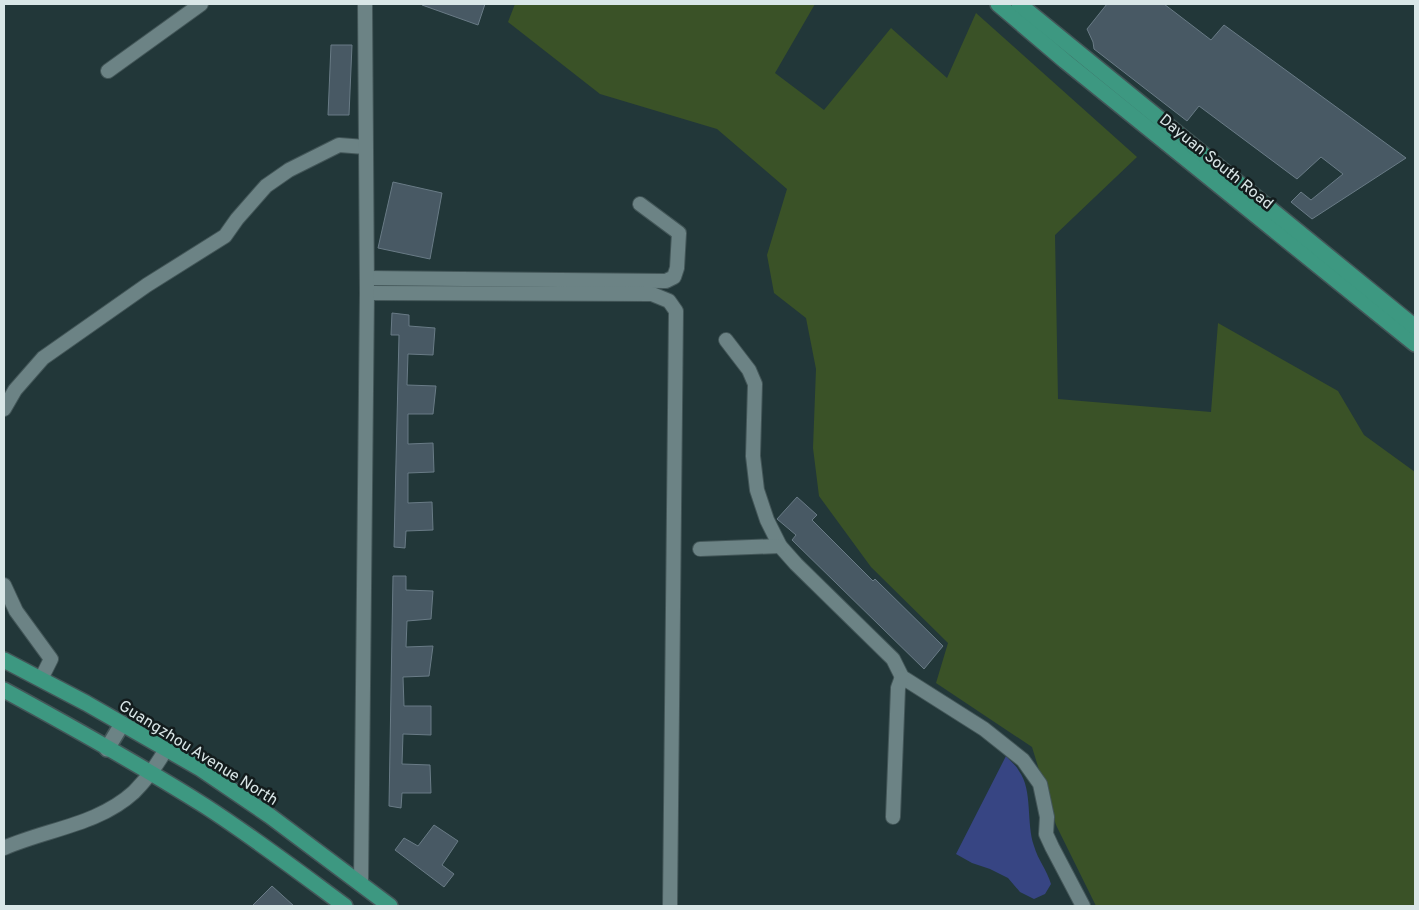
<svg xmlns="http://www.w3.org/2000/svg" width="1419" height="910" font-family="Overpass,sans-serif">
	<rect width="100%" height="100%" fill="#223739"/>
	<polygon fill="#3a5227" points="515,4 815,4 775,73 824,110 891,28 947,78 976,13 1137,157 1055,235 1058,399 1211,412 1218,323 1338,391 1364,435 1415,472 1415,906 1096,906 1056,825 1032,747 936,683 948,643 871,567 819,496 813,448 816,369 806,318 774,293 767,255 787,189 717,129 600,94 508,22"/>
	<path fill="#374583" d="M1006 756C1010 761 1016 765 1019 771 1033 790 1026 823 1034 846 1038 860 1047 870 1051 884L1045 894 1034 899 1020 892 1008 878 990 869 972 863 956 854Z"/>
	<g fill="#485964" stroke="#697b86">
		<polygon points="423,4 485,4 478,25 422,5"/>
		<polygon points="1107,4 1164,4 1211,40 1224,25 1406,158 1312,219 1291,202 1301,192 1311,200 1343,174 1321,157 1297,179 1199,106 1187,121 1094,49 1093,42 1087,29"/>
		<polygon points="331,45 352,45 349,115 328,115"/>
		<polygon points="393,182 442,193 430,259 378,248"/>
		<polygon points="392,313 409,315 409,326 435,328 433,355 408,354 407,385 436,386 433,414 408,414 408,444 433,443 434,472 408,473 408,503 432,502 433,530 406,531 405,548 394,547 399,335 391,335"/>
		<polygon points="797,497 817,515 812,520 873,581 875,579 943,646 924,669 792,540 796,535 777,519"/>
		<polygon points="393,576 406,576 406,590 433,591 431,619 407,621 406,647 433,646 429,676 403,677 404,706 431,706 431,735 403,734 402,764 430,765 431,793 402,793 401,808 389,806"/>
		<polygon points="434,825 458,841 442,865 454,874 444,887 395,850 404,838 418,846"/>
		<polygon points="272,886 294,906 252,906"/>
	</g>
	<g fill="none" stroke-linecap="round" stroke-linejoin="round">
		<defs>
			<g id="minor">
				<polyline points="108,71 201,4"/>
				<polyline points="367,278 666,281 674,277 677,268 679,233 640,204"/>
				<polyline points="367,293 652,294 669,301 676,311 670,906"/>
				<polyline points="726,340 749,370 755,384 753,456 757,490 767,520 780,546 796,564 893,659 902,677 984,729 1023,760 1040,784 1047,817 1046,834 1052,847 1083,906"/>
				<polyline points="4,409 15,390 43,358 147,285 225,236 237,219 266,186 289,170 339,145 365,147"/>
				<polyline points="700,549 780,546"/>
				<polyline points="4,585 16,611 51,659 41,679"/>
				<polyline points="893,817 898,688 902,677"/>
				<path d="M4 848C47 829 98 825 134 792 147 779 157 765 166 749"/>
				<polyline points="361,884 367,293 365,4"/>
			</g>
			<polyline id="tertiary" points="107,749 122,724"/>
			<g id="primary">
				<polyline points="998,4 1065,61 1415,344"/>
				<polyline points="1019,4 1415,327"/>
				<polyline points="4,660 86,703 201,769 270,816 390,906"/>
				<path d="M4 690C72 727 140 765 205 806 253 837 299 872 345 906"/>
			</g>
		</defs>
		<use href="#minor" stroke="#435658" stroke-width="16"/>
		<use href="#tertiary" stroke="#435658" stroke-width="18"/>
		<use href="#primary" stroke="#435658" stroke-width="18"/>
		<use href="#minor" stroke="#6c8385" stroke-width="14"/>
		<use href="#tertiary" stroke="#6c8385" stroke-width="15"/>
		<use href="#primary" stroke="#3d9881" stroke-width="15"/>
	</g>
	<g text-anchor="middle" stroke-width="5" stroke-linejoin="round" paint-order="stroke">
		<g font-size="16" fill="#d9e6e7" stroke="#131c1d">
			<text transform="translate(1217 161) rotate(39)" y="6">Dayuan South Road</text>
			<text transform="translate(199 752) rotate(32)" y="6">Guangzhou Avenue North</text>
		</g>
	</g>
	<rect width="1419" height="910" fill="none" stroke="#d9e6e7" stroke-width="10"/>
</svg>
